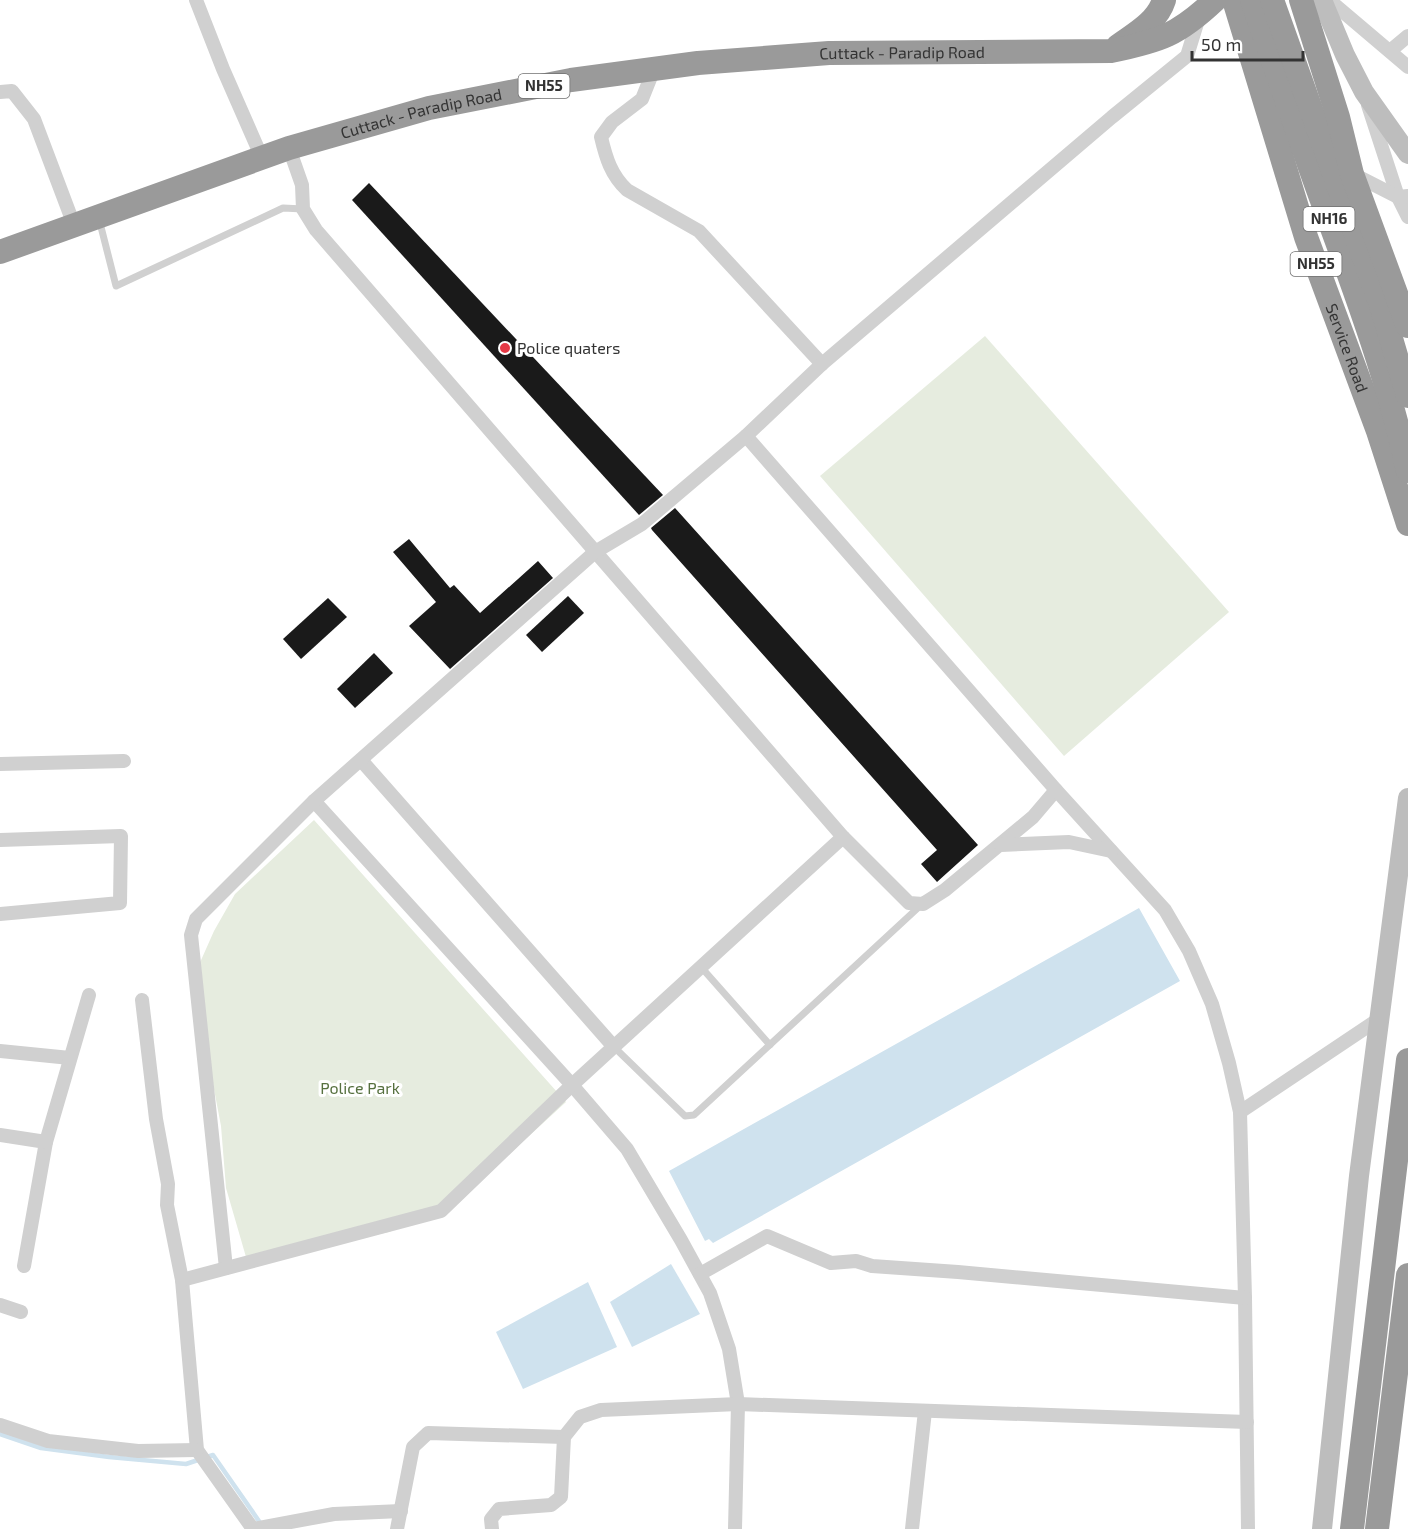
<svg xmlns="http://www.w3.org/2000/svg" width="1408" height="1529" font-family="'Exo 2',sans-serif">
	<rect width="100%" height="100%" fill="#fff"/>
	<g fill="#e6ecdf">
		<polygon points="985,336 1229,612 1064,756 820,476"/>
		<polygon points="314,820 566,1102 491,1171 444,1209 389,1232 297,1252 246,1257 226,1188 221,1126 213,1084 198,967 214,931 235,894"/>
	</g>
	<g fill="#cfe2ee">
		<polygon points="1139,908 1180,981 713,1243 709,1239 705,1241 669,1171"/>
		<polygon points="671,1264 700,1314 632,1347 610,1302"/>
		<polygon points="588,1282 617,1347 523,1389 496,1332"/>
	</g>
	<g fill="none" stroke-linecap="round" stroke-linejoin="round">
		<polyline stroke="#cfe2ee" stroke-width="4.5" points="0,1434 41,1448 109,1457 186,1464 213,1455 261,1524"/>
	</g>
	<g fill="#1a1a1a">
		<polygon points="369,183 663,495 639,515 352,200"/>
		<polygon points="675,508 978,845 937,882 921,864 937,850 652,530 651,528"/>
		<polygon points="409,539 450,588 454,585 480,613 538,561 553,578 450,669 409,626 436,602 393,552"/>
		<polygon points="568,596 584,613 542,652 526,635"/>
		<polygon points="328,598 347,617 301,659 283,639"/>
		<polygon points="374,653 393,673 355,708 337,689"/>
	</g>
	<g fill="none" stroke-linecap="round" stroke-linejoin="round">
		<g stroke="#d0d0d0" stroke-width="7">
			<polyline points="99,219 116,286 283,208 303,209"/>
			<polyline points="701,967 770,1045"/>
			<polyline points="614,1047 685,1116 694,1115 921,905"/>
		</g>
		<g stroke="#d0d0d0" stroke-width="14">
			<polyline points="196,0 223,69 262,158"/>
			<polyline points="1329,0 1408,67"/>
			<polyline points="1390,51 1408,36"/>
			<path d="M654 69 642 99 612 122 601 137C606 158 611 175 627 190L699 231 822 364"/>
			<polyline points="0,92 12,91 34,119 74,225"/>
			<polyline points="1368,105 1398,197 1408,217"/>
			<polyline points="289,148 302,185 303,209 316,230 843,837 909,903 923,904 945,890 1033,817 1056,790"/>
			<polyline points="1353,174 1398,197 1408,196"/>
			<polyline points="746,436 1056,790 1165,910 1189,951 1212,1004 1229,1063 1240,1112 1245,1298 1248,1529"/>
			<polyline points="361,760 614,1047"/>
			<polyline points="0,764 124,761"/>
			<polyline points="314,801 572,1085 627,1149 681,1240 710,1293 729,1349 738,1404 735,1529"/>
			<polyline points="0,840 121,836 120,903 0,914"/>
			<polyline points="1001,845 1069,842 1111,851"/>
			<polyline points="142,1000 156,1119 168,1184 167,1205 182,1280 197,1450 253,1529 334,1514 401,1511"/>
			<polyline points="0,1051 70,1058"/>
			<polyline points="1240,1112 1379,1019"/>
			<polyline points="0,1135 46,1142 24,1266"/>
			<polyline points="46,1142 89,995"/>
			<polyline points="226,1268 191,935 196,919 314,801 595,552 642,524 746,436 822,364 1112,117 1187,56 1199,17"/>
			<polyline points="700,1274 767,1236 831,1263 856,1261 872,1266 958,1272 1245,1298"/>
			<polyline points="182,1280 441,1211 572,1085 843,837"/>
			<polyline points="0,1305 21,1312"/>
			<polyline points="0,1425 48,1441 138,1451 197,1450"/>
			<polyline points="397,1529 413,1447 428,1433 564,1437"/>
			<polyline points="492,1529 491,1519 499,1509 551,1505 561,1497 564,1437 580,1417 601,1410 738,1404 1247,1422"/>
			<polyline points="912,1529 925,1411"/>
		</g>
		<g stroke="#bdbdbd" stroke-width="20">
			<polyline points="1322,0 1345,55 1364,92 1408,154"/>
			<polyline points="1322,1529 1359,1176 1408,798"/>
		</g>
		<g stroke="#9a9a9a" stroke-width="24">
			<path id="s1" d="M1234 0 1306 237 1378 431 1408 524"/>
			<path d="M1252 0C1275 66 1297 132 1321 198 1354 288 1388 378 1408 471"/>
			<polyline points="1272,0 1382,308 1408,396"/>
			<polyline points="1301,0 1338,117 1352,174 1408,326"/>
			<path d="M1118 46C1136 33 1157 22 1164 0"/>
			<path id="s2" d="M0 252 289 148 429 108 571 80 698 63 829 53 1111 51C1160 41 1178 35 1215 0"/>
			<polyline points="1352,1529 1408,1060"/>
			<polyline points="1377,1529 1408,1275"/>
		</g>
	</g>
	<circle fill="#e63946" stroke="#fff" stroke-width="2" cx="505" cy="348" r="6"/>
	<g text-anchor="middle" stroke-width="6" stroke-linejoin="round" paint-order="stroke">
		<g fill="#fff" stroke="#707070" stroke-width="1.5">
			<rect x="518.5" y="74" width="51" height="24" rx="4.5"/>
			<rect x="1303.5" y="207" width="51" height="24" rx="4.5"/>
			<rect x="1290.5" y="252" width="51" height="24" rx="4.5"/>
		</g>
		<g font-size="15" font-weight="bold" fill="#333">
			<text x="544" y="91">NH55</text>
			<text x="1329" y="224">NH16</text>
			<text x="1316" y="269">NH55</text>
		</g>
		<g font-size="16" fill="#333" stroke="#fff">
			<text dy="6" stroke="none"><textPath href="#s2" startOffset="930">Cuttack - Paradip Road</textPath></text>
			<text dy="6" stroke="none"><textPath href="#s2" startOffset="444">Cuttack - Paradip Road</textPath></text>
			<text dy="6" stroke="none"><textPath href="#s1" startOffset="366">Service Road</textPath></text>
		</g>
		<g font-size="16" fill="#333" stroke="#fff" text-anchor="start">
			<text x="517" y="354">Police quaters</text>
		</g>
		<g font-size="16" fill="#56703f" stroke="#fff">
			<text x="360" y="1094">Police Park</text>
		</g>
	</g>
	<path d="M1192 51v9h111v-9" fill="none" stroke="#333333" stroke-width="3"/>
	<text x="1201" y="51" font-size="18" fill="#333333" stroke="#ffffff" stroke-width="4.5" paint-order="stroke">50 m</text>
</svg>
